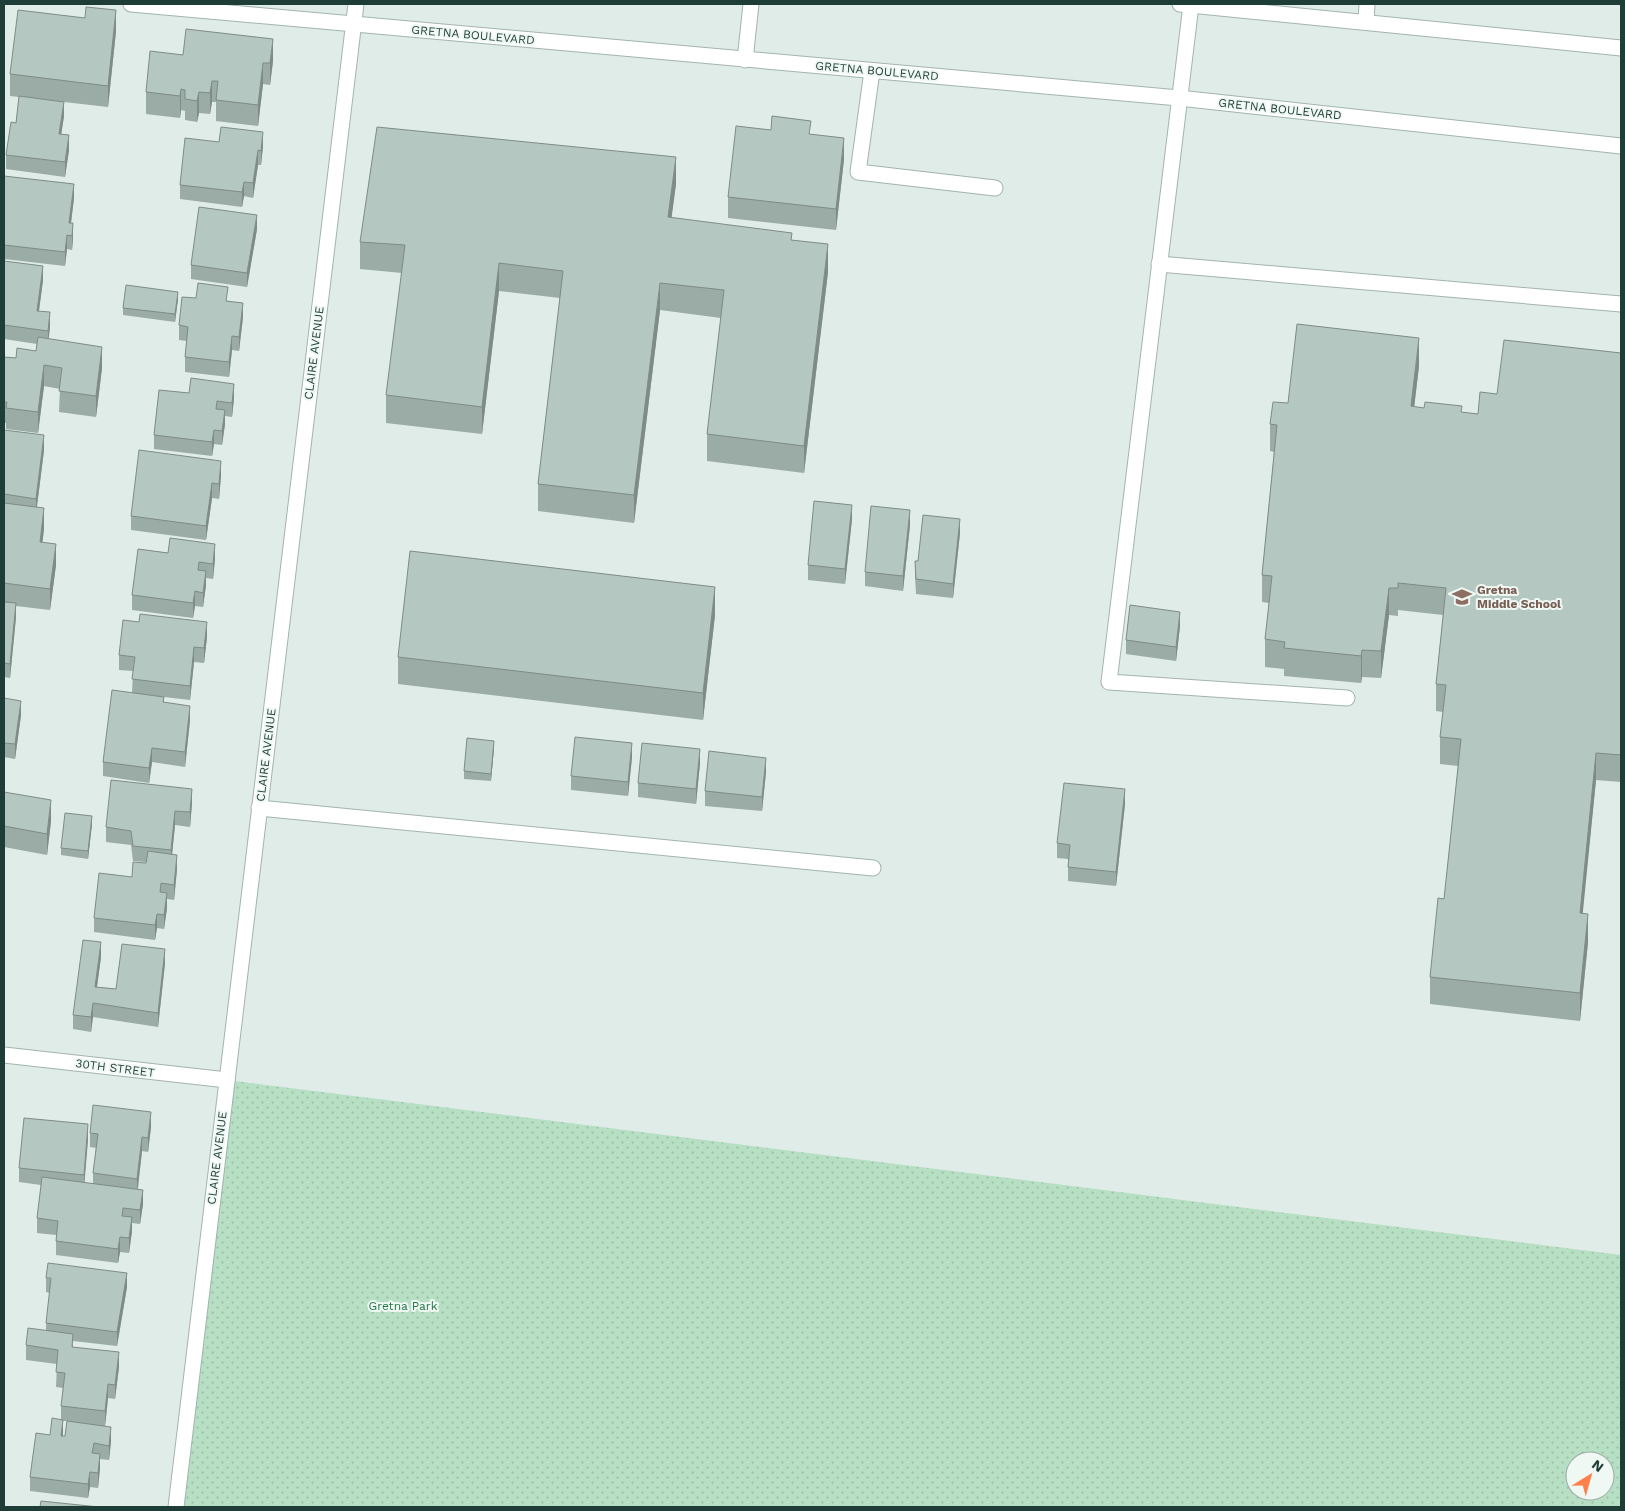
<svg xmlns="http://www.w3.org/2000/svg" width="1625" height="1511" font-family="'Work Sans',sans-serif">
	<defs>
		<pattern id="park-dots" width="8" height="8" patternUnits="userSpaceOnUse" patternTransform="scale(1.25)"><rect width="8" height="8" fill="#b6dfc3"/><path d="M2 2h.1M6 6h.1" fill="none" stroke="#9cc0a8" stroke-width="1.8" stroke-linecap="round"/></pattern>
	</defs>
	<rect width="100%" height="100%" fill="#dfece7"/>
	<path fill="url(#park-dots)" fill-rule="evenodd" d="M227 1080 1621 1255V1507H177ZM1575 1461H1605V1491H1575Z"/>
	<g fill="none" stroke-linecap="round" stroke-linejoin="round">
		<defs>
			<g id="minor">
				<polyline points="131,4 1179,98 1621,146"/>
				<polyline points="1180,4 1621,48"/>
				<polyline points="1191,5 1109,682 1347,698"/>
				<polyline points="1366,22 1367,4"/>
				<polyline points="745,60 751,4"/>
				<polyline points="872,71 858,172 995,188"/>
				<polyline points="1159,264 1621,304"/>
				<polyline points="259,808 873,868"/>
				<polyline points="4,1055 227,1080"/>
				<polyline points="176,1507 356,4"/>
			</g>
		</defs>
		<use href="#minor" stroke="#a2b4af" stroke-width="17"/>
		<use href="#minor" stroke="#fff" stroke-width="15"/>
	</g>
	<g fill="#9baba5" fill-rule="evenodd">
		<polygon points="116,31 108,107 64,102 64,116 61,134 69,150 65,177 6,169 6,155 16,123 19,97 10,96 10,74"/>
		<polygon points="183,55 273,61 270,85 263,84 258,126 216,121 216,102 212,102 210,114 199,113 197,122 185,120 185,111 181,110 180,118 146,114 146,92"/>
		<polygon points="771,130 811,134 844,159 836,230 728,218 728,197"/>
		<polygon points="219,142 263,146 261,165 258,165 253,198 244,196 242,207 180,199 180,185"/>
		<polygon points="4,180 74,198 71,223 73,238 72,250 67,249 65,266 4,259"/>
		<polygon points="676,184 671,218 792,240 828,272 804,473 707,461 707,434 721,318 660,310 634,523 538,511 538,484 560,298 499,291 482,434 386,423 386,395 402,273 360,269 360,242"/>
		<polygon points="257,229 247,287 191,279 191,265"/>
		<polygon points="4,261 43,280 39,311 50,327 48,338 102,368 96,417 59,412 60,389 44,386 38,433 6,429 6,423 4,423 4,357 16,358 36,351 37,344 4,339"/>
		<polygon points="178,299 175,322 123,315 123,308"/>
		<polygon points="228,301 243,317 239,351 232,350 229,377 185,372 185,357 187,341 179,340 179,325"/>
		<polygon points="1621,353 1621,782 1596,780 1582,914 1588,942 1580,1021 1430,1004 1430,977 1444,899 1458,766 1440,764 1440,737 1443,712 1436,711 1436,684 1443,615 1398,610 1398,616 1389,615 1381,678 1362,677 1361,683 1284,676 1284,669 1265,667 1265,639 1269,603 1262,602 1262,575 1274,452 1270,451 1270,424 1419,366 1414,407 1478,414 1497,394"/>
		<polygon points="159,390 234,398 232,417 225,416 225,424 222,445 214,444 212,456 154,449 154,435"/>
		<polygon points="4,430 44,450 37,507 44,529 42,543 56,565 50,610 16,606 16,617 10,678 4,677"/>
		<polygon points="221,476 219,499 212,498 206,540 131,530 131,516"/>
		<polygon points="852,519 845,584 808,580 808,565"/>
		<polygon points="910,525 903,591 865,586 865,572"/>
		<polygon points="960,533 953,598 916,594 915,576 915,561 918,561"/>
		<polygon points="138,549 215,559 213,579 206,578 206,585 203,607 195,606 193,618 132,610 132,595"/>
		<polygon points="715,615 703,720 398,684 398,657"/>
		<polygon points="139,622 207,637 204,663 194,662 190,700 164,697 164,702 190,720 185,767 152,762 149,783 103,776 103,762 132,693 133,671 119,670 119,655"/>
		<polygon points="1180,626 1176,661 1126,654 1126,640"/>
		<polygon points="4,679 5,693 4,698 21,715 15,759 4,757"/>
		<polygon points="494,748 491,781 464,779 464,771"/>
		<polygon points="632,757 628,796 571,790 571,776"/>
		<polygon points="700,763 696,804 638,797 638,783"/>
		<polygon points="766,772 762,811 705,806 705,791"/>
		<polygon points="4,792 51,821 47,855 4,847"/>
		<polygon points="192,803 190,827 175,825 172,854 177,869 174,900 167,899 167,908 164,929 157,928 155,940 94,932 94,918 132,877 146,863 146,862 133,861 131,845 106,842 106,827"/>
		<polygon points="1125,804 1116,886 1068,881 1068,859 1057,858 1057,843"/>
		<polygon points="92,824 88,859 61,855 61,848"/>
		<polygon points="101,957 97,987 116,989 165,963 158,1027 93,1017 91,1032 73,1029 73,1015"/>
		<polygon points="151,1127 148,1152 142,1151 138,1189 143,1204 140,1224 132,1223 132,1231 129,1253 120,1252 118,1263 56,1255 56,1235 37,1233 37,1218 41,1185 19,1182 19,1168 88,1139 84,1183 93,1184 93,1173 96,1148 90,1147 90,1133"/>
		<path d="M46 1278 127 1287 117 1346 73 1341V1347L119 1367 115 1399 108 1398 105 1426 111 1441 109 1460 100 1459V1468L98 1488 90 1487 88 1498 30 1491V1477L50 1435 61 1420V1406L63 1388 56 1387 57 1364 26 1360V1345L46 1331V1323L50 1293 46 1292ZM63 1421H67L65 1436H63Z"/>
	</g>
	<g fill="#7e8b86">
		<polygon points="116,10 116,31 108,107 108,86"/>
		<polygon points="273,39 273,61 270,85 270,63"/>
		<polygon points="263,63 263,84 258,126 258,105"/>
		<polygon points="212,81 212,102 210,114 210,93"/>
		<polygon points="181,89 181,110 180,118 180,96"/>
		<polygon points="199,92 199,113 197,122 197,101"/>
		<polygon points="64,102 64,116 59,148 59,134"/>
		<polygon points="263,132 263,146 261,165 261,151"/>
		<polygon points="69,135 69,150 65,177 65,162"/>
		<polygon points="844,138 844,159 836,230 836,209"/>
		<polygon points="258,150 258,165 253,198 253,183"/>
		<polygon points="676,157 676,184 668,245 668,217"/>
		<polygon points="244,182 244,196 242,207 242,192"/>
		<polygon points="74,184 74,198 69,238 69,223"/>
		<polygon points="257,215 257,229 247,287 247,273"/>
		<polygon points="73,223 73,238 72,250 72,236"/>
		<polygon points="67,235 67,249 65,266 65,252"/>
		<polygon points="828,244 828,272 804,473 804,446"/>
		<polygon points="499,263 499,291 482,434 482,407"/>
		<polygon points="43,266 43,280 37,325 37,311"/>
		<polygon points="660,283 660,310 634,523 634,495"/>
		<polygon points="178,292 178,299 175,322 175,314"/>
		<polygon points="243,303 243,317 239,351 239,337"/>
		<polygon points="50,312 50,327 48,345 48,331"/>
		<polygon points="232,336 232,350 229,377 229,362"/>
		<polygon points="1419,338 1419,366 1411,434 1411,406"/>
		<polygon points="102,347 102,368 96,417 96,396"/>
		<polygon points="44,365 44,386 38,433 38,412"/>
		<polygon points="234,384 234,398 232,417 232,403"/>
		<polygon points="225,410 225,424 222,445 222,431"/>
		<polygon points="214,430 214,444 212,456 212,442"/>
		<polygon points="44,435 44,450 36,513 36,499"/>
		<polygon points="221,461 221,476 219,499 219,484"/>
		<polygon points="212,483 212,498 206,540 206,526"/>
		<polygon points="852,505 852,519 845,584 845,569"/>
		<polygon points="44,508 44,529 40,563 40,542"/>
		<polygon points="910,510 910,525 903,591 903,576"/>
		<polygon points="960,519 960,533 953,598 953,584"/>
		<polygon points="56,544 56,565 50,610 50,589"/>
		<polygon points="215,544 215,559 213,579 213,564"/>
		<polygon points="206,571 206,585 203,607 203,593"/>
		<polygon points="715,587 715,615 703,720 703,693"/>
		<polygon points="1389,588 1389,615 1381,678 1381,651"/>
		<polygon points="195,591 195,606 193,618 193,603"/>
		<polygon points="16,603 16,617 10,678 10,664"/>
		<polygon points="1180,612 1180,626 1176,661 1176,647"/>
		<polygon points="207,622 207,637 204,663 204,648"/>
		<polygon points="194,647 194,662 190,700 190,686"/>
		<polygon points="1362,650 1362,677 1361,683 1361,656"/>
		<polygon points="5,679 5,693 4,699 4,684"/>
		<polygon points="21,701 21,715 15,759 15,744"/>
		<polygon points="190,706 190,720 185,767 185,752"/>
		<polygon points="494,741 494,748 491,781 491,774"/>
		<polygon points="632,743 632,757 628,796 628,782"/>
		<polygon points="152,748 152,762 149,783 149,768"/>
		<polygon points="700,749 700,763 696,804 696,789"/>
		<polygon points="1596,753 1596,780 1580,941 1580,913"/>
		<polygon points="766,758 766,772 762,811 762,797"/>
		<polygon points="192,789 192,803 190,827 190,812"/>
		<polygon points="1125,789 1125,804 1116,886 1116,872"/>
		<polygon points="51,800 51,821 47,855 47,834"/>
		<polygon points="175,811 175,825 171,865 171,850"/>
		<polygon points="92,816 92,824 88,859 88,851"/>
		<polygon points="177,855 177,869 174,900 174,885"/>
		<polygon points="167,893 167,908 164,929 164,915"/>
		<polygon points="157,914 157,928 155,940 155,925"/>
		<polygon points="1588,914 1588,942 1580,1021 1580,993"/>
		<polygon points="101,942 101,957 95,1001 95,987"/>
		<polygon points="165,949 165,963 158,1027 158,1013"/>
		<polygon points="93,1003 93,1017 91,1032 91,1017"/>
		<polygon points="151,1112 151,1127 148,1152 148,1138"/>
		<polygon points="88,1124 88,1139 84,1189 84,1175"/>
		<polygon points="142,1137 142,1151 137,1193 137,1179"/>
		<polygon points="143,1190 143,1204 140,1224 140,1210"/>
		<polygon points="132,1217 132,1231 129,1253 129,1238"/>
		<polygon points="120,1237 120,1252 118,1263 118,1249"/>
		<polygon points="127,1273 127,1287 117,1346 117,1332"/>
		<polygon points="119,1352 119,1367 115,1399 115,1385"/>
		<polygon points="108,1384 108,1398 105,1426 105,1411"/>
		<polygon points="63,1420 63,1434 61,1450 61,1436"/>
		<polygon points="111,1427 111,1441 109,1460 109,1446"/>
		<polygon points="100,1454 100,1468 98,1488 98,1473"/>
		<polygon points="90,1472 90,1487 88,1498 88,1484"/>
	</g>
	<g fill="#b4c7c0" stroke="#7e8b86">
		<polygon points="86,7 116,10 108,86 10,74 18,10 85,18"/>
		<polygon points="186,29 273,39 270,63 263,63 258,105 216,100 218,81 212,81 210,93 199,92 197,101 185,99 185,90 181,89 180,96 146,92 150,51 183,55"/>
		<polygon points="19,96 64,102 59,134 69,135 65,162 6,155 11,122 16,123"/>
		<polygon points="772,116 811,121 809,134 844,138 836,209 728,197 736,126 771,130"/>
		<polygon points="221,127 263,132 261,151 258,150 253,183 244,182 242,192 180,185 185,138 219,142"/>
		<polygon points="377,127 676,157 668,217 792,233 791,240 828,244 804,446 707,434 724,290 660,283 634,495 538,484 563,271 499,263 482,407 386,395 405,245 360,242"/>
		<polygon points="4,176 74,184 69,223 73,223 72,236 67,235 65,252 4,245"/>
		<polygon points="199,207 257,215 247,273 191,265"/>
		<polygon points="4,261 43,266 37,311 50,312 48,331 4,325"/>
		<polygon points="198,283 228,287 226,301 243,303 239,337 232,336 229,362 185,357 188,327 179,325 182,297 196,298"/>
		<polygon points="126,285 178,292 175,314 123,308"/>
		<polygon points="1297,324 1419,338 1411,406 1424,408 1425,402 1462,406 1461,412 1478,414 1480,392 1497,394 1504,340 1621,353 1621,755 1596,753 1580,913 1588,914 1580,993 1430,977 1438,898 1444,899 1461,739 1440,737 1446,685 1436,684 1446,588 1398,583 1398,588 1389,588 1381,651 1362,650 1361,656 1284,648 1285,642 1265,639 1272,576 1262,575 1277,425 1270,424 1273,402 1288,403"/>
		<polygon points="38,337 102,347 96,396 59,391 62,368 44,365 38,412 6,408 7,402 4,402 4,357 16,358 17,348 36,351"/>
		<polygon points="191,378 234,384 232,403 217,401 216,409 225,410 222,431 214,430 212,442 154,435 159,390 189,393"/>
		<polygon points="4,430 44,435 36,499 4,494"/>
		<polygon points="139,450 221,461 219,484 212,483 206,526 131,516"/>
		<polygon points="814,501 852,505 845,569 808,565"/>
		<polygon points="4,503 44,508 40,542 56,544 50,589 4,583"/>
		<polygon points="871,506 910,510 903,576 865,572"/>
		<polygon points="923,515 960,519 953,584 916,579 915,561 918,561"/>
		<polygon points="170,538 215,544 213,564 199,562 198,570 206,571 203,593 195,591 193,603 132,595 138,549 168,553"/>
		<polygon points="410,551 715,587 703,693 398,657"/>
		<polygon points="4,602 16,603 10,664 4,663"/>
		<polygon points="1130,605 1180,612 1176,647 1126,640"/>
		<polygon points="140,614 207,622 204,648 194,647 190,686 132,679 135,657 119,655 123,620 139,622"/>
		<polygon points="112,690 164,697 163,702 190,706 185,752 152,748 149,768 103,762"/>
		<polygon points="4,698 21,701 15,744 4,743"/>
		<polygon points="575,737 632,743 628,782 571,776"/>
		<polygon points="467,738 494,741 491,774 464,771"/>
		<polygon points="642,743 700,749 696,789 638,783"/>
		<polygon points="709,751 766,758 762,797 705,791"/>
		<polygon points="111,780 192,789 190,812 175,811 171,850 133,846 131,831 106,827"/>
		<polygon points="1064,783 1125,789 1116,872 1068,867 1070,845 1057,843"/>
		<polygon points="4,792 51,800 47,834 4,826"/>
		<polygon points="65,813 92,816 88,851 61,848"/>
		<polygon points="148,851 177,855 174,885 161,883 160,892 167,893 164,915 157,914 155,925 94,918 99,873 132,877 133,862 146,863"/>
		<polygon points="83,940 101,942 95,987 116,989 122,944 165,949 158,1013 93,1003 91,1017 73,1015"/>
		<polygon points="93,1105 151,1112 148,1138 142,1137 137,1179 93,1173 98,1134 90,1133"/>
		<polygon points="24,1118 88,1124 84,1175 19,1168"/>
		<polygon points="42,1177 143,1190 140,1210 123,1208 122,1216 132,1217 129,1238 120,1237 118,1249 56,1241 58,1221 37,1218"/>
		<polygon points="48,1263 127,1273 117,1332 46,1323 51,1278 46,1278"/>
		<polygon points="28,1328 73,1334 72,1347 119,1352 115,1385 108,1384 105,1411 61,1406 65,1373 56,1372 58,1350 26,1345"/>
		<polygon points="52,1418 63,1420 61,1436 65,1436 67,1421 111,1427 109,1446 94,1443 92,1453 100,1454 98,1473 90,1472 88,1484 30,1477 36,1433 50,1435"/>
		<polygon points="41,1501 99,1507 40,1507"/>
	</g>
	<defs>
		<symbol id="school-bare" viewBox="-9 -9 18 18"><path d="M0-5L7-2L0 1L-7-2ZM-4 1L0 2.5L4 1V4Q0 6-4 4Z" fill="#8d6e63" stroke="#f0f8f4" stroke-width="2.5" paint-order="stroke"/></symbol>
	</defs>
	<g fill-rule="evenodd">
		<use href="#school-bare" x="1448" y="583" width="28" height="28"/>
	</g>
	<g text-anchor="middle" stroke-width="4" stroke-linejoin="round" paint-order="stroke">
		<g font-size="12" fill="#1f3d37" stroke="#f0f8f4">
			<text transform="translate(473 35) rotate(5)" y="4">GRETNA BOULEVARD</text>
			<text transform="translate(877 71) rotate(5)" y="4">GRETNA BOULEVARD</text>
			<text transform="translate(1280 109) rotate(6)" y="4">GRETNA BOULEVARD</text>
			<text transform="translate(314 353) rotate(-83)" y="4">CLAIRE AVENUE</text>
			<text transform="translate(266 755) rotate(-83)" y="4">CLAIRE AVENUE</text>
			<text transform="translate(115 1068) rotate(7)" y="4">30TH STREET</text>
			<text transform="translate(217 1158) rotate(-83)" y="4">CLAIRE AVENUE</text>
		</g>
		<g font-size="12" font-weight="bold" fill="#785e54" stroke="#f0f8f4" text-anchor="start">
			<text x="1477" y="594">Gretna<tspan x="1477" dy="14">Middle School</tspan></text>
		</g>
		<g font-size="12" fill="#257849" stroke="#f0f8f4">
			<text x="403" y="1310">Gretna Park</text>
		</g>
	</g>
	<rect width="1625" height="1511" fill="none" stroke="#1f3d37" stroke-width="10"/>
	<g transform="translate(1590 1476) rotate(37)"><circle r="24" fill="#f0f8f4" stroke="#9cada8"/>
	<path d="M0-4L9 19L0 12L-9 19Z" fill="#fe804b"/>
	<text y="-8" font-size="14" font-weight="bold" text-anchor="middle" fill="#1f3d37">N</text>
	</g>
</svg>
